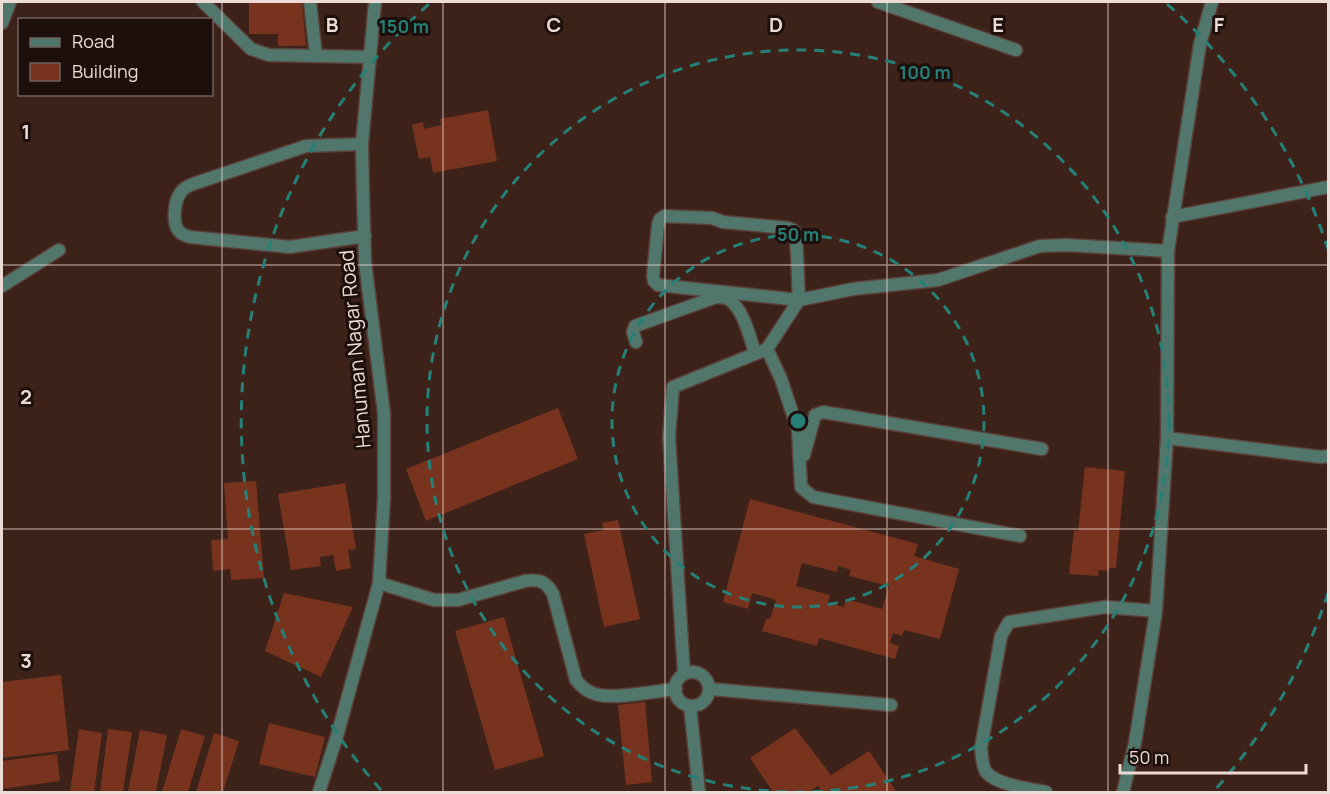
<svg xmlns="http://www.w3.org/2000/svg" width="1330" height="794" font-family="Manrope,sans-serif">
	<rect width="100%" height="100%" fill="#3d221a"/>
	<g fill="#77331e" fill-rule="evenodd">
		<polygon points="249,2 302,2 306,46 278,46 278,34 249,34"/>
		<polygon points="488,110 497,161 433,173 430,157 419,159 412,125 423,122 424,129 441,125 440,119"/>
		<polygon points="558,408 578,459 426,521 406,469"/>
		<polygon points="1085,467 1125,471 1116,568 1109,568 1109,571 1099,570 1098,576 1069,574 1074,530 1078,531"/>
		<polygon points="256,481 264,578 231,580 230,569 213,571 211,540 228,539 224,483"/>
		<polygon points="345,483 356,549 348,550 351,568 336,571 333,555 320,557 321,566 291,570 278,494"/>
		<path d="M750 499 918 544 914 556 959 569 940 639 904 630 902 636 893 633 890 643 899 646 895 659 819 638 817 646 762 631 766 619H770L776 600 752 593 748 609 723 602ZM802 563 837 572 838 566 851 570 849 576 889 586 882 609 846 599 844 607 828 603 830 595 796 586Z"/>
		<polygon points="618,520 640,619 604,627 584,534 604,530 602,523"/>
		<polygon points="284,593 353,607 321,677 265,651"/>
		<polygon points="504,617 544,756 495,770 455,631"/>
		<polygon points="61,675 69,750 2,758 2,682"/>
		<polygon points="645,702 652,782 626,785 618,705"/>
		<polygon points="269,723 325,737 315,777 259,764"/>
		<polygon points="795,728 831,775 869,751 896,791 894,792 823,792 818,786 809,792 773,792 750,758"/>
		<polygon points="79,729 102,733 94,792 70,792"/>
		<polygon points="108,729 132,732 123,792 100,792"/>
		<polygon points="181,729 205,736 188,792 162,792"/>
		<polygon points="140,730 167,735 156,792 128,792"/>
		<polygon points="214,733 239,741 223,792 196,792"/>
		<polygon points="57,754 60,781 2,789 2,761"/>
	</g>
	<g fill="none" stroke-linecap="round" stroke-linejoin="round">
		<defs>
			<g id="minor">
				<polyline points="203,2 251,49 269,55 370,57"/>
				<polyline points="310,2 316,56"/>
				<polyline points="878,2 1016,50"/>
				<polyline points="2,23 10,2"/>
				<path d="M362 144 306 146 193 184C188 186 183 189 181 192 174 201 171 226 181 233 183 235 187 236 190 237L290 247 365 236"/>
				<polyline points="1172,217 1328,187"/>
				<polyline points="2,286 59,250"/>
				<path d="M636 342 633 332 635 326 716 297C723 297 730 298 734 304 745 316 750 338 755 353"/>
				<polyline points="767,349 781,379 798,430 801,487 813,497 1020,536"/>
				<polyline points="1167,438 1321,457 1328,456"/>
				<polyline points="804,455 815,415 823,412 1042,449"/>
				<path d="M379 583 434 600H458L525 581C539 579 546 581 553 594L576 680C582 688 589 693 599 695 618 699 655 691 676 689"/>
				<circle cx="692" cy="689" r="17"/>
				<polyline points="684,674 669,437 673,387 767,349 799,300 796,234 793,230 788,228 723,222 712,218 664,216 660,219 658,225 653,276 654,281 658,285 799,300 853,289 938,280 1040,246 1066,245 1168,251"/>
				<polyline points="710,689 891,705"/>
				<polyline points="690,706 699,792"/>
				<path d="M1046 792C1030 789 997 785 986 772 982 766 982 755 981 748L1001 636 1009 622 1105 607 1156 611"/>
			</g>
			<g id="tertiary">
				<polyline points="319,792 337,736 379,583 384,498 384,414 365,262 363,194 362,144 375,2"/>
				<polyline points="1123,792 1135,743 1156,611 1167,438 1168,251 1200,44 1212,2"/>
			</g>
		</defs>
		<use href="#minor" stroke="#594038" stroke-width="15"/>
		<use href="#tertiary" stroke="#594038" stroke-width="15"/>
		<use href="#minor" stroke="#51776d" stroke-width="12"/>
		<use href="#tertiary" stroke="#51776d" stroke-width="12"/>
	</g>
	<path fill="none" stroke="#eddbd5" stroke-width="1.5" stroke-opacity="0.55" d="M222 2V792M443 2V792M665 2V792M887 2V792M1108 2V792M2 265H1328M2 529H1328"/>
	<g fill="none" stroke="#258078" stroke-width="3" stroke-dasharray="10 8">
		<circle cx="798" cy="421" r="186"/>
		<circle cx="798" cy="421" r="371"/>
		<path d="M1328 593A557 557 0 0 1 1215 790M381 790A557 557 0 0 1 429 4M1167 4A557 557 0 0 1 1328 249"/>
	</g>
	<g text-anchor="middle" stroke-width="6" stroke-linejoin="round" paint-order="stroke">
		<g font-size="20" fill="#eddbd5" stroke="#1c0f0c">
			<text transform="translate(355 349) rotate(-95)" y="7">Hanuman Nagar Road</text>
		</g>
	</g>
	<g font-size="20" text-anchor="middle" font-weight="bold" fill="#eddbd5" stroke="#1c0f0c" stroke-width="6" stroke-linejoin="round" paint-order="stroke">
		<text x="332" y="32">B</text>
		<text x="554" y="32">C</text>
		<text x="776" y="32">D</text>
		<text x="998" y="32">E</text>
		<text x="1219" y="32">F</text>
		<text x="26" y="139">1</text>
		<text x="26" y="404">2</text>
		<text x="26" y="668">3</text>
	</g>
	<circle cx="798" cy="421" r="9" fill="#258078" stroke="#1c0f0c" stroke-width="3"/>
	<g font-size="18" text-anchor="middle" font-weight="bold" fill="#258078" stroke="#1c0f0c" stroke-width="6" stroke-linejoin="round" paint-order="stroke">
		<text x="404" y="33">150 m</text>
		<text x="925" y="79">100 m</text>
		<text x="798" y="241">50 m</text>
	</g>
	<rect width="1330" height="794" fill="none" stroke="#eddbd5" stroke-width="6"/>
	<rect x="18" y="18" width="195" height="78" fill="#1c0f0c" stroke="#70615c" stroke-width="1.5"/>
	<rect x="30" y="38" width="30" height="9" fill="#51776d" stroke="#70615c" stroke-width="1.5"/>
	<text x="72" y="48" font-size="18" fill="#eddbd5">Road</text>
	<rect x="30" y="63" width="30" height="18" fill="#77331e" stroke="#70615c" stroke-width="1.5"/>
	<text x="72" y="78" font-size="18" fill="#eddbd5">Building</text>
	<path d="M1120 764v9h186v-9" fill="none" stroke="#eddbd5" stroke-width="3"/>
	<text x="1129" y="764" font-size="18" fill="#eddbd5" stroke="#1c0f0c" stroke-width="4.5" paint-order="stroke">50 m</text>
</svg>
